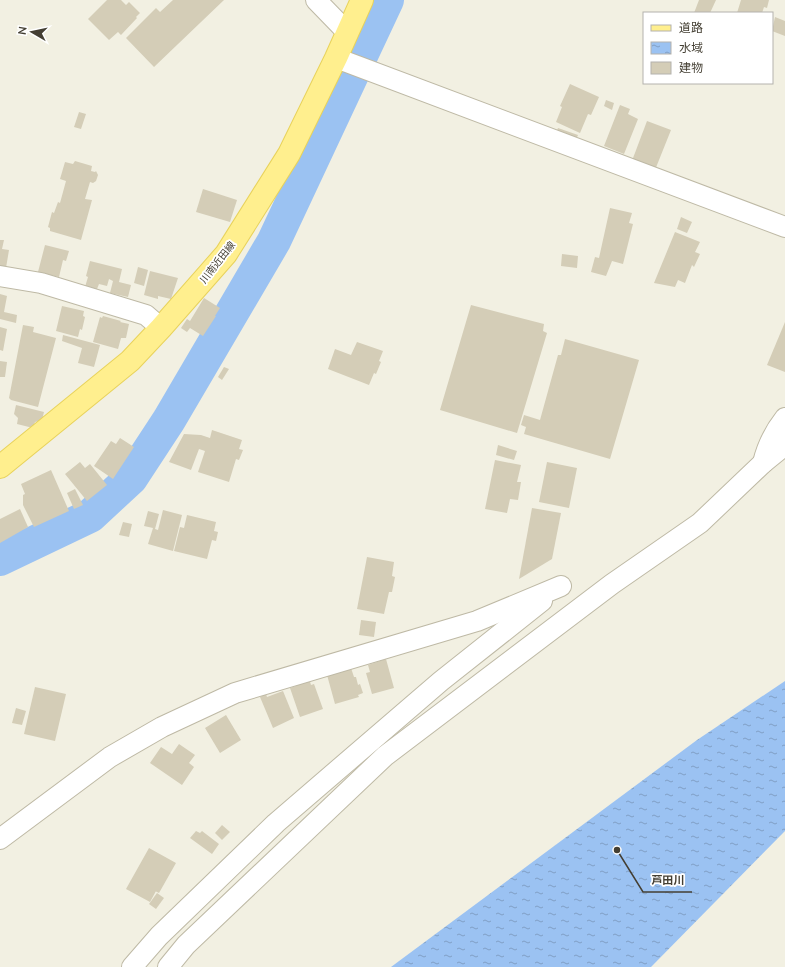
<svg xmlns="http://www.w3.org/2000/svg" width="785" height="967" font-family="Mulish,'Noto Sans JP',sans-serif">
	<defs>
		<pattern id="water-ripples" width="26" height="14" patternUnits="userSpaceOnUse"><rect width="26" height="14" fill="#9bc2f2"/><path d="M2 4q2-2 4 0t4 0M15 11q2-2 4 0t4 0" fill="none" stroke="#809fc5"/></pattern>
	</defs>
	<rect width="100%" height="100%" fill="#f2f0e2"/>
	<polygon fill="url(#water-ripples)" points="785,681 785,831 651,967 391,967 697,740"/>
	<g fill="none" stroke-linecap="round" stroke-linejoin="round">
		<polyline stroke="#9bc2f2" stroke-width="34" points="0,559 90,516 131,478 169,420 274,241 387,0"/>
	</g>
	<g fill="#d4cdb7">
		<polygon points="107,0 121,0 126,5 129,2 140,13 136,17 137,18 121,35 118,32 109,40 88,19"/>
		<polygon points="173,0 224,0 154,67 126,38 156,8 160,12"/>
		<polygon points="699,0 716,0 710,13 694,13"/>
		<polygon points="741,0 769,0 767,8 764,7 762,13 737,13"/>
		<polygon points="775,17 785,21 785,36 772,31"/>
		<polygon points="570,84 599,97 591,115 588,114 580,133 556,122 562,107 560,106"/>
		<polygon points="606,100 614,103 612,110 604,106"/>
		<polygon points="620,105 630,109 628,114 638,119 624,154 604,146"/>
		<polygon points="79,112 86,114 81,129 74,127"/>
		<polygon points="647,121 671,130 655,170 630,166"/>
		<polygon points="558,128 578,135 575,142 555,135"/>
		<polygon points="75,161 92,166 91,171 95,172 96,171 98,175 96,181 93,183 90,182 85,199 92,200 81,240 50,231 50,228 48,227 52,212 54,213 58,202 60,203 66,181 60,179 65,162 73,164"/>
		<polygon points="203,189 237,200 230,222 196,212"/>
		<polygon points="610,208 632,213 629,223 633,224 623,264 612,261 606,276 591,272 595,257 599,258"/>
		<polygon points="681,217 692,222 687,233 677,229"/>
		<polygon points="675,232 700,242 695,252 700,254 694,267 692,265 685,283 678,280 675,287 654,283"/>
		<polygon points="0,240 4,240 2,249 9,250 6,268 0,266"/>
		<polygon points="45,245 69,251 66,261 63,260 59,277 38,272"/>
		<polygon points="562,254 578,256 577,268 561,266"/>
		<polygon points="90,261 122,269 119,282 131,285 128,297 110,293 113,281 109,279 107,286 99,284 97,289 85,287 88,277 86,276"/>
		<polygon points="138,267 148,270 144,286 134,283"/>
		<polygon points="150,271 178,278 171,299 158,296 158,299 144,295"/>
		<polygon points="0,294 7,296 4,312 17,315 16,323 0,319"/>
		<polygon points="204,298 220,308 215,316 216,316 203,336 190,328 187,332 181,328 187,319 190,321"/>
		<polygon points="471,305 544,324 543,331 547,333 517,433 440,410"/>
		<polygon points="62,306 84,311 83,316 85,317 82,330 80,329 78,337 56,331"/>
		<polygon points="103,316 121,321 120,322 129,324 126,338 121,338 118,349 93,342 100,317 102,318"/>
		<polygon points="785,322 785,372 767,365"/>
		<polygon points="23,325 34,327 33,332 56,338 38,407 11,400 9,398"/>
		<polygon points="0,327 7,329 3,351 0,350"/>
		<polygon points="63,335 100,345 94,367 78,363 82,348 62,341"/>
		<polygon points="565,339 639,360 610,459 524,434 526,427 521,425 524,415 540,420 558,355 561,355"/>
		<polygon points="357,342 383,351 379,361 381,362 376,374 374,373 369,385 328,369 335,349 351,355"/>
		<polygon points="0,361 7,362 5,377 0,377"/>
		<polygon points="224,367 229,369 222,380 218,377"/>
		<polygon points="16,405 44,412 42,420 35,422 33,428 17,424 18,418 14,414"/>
		<polygon points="212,430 242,440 239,449 243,450 239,460 236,459 229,482 198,472 205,451 199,449 191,470 169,462 184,434 201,435 210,438"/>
		<polygon points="120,438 134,447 113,479 94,466 111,441 116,444"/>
		<polygon points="498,445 517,451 514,460 496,455"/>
		<polygon points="495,460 521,465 517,482 521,482 518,500 510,499 507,513 485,509"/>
		<polygon points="80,462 85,468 90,464 107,485 87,501 65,474"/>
		<polygon points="547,462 577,468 569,508 539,502"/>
		<polygon points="51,470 69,511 34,527 23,505 23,495 25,494 21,484"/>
		<polygon points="75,489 83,505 74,509 67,493"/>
		<polygon points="532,508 561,513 552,559 519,579"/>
		<polygon points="20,509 28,527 0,543 0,519"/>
		<polygon points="163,510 182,515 173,551 148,544 153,528 144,526 148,511 159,514 155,529 158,530"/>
		<polygon points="187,515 216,522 214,531 218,532 216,541 212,540 207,559 174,551 180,527 184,528"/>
		<polygon points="123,522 132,524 129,537 119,535"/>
		<polygon points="367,557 394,562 392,576 395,577 392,592 389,592 384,614 357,609"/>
		<polygon points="361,620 376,622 374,637 359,635"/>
		<polygon points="386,659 394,688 372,694 366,673 370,672 368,665"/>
		<polygon points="351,668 354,677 356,677 358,685 360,684 363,693 358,695 359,697 335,704 327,675"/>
		<polygon points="309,678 311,685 314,684 323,709 300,717 290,688 296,686 295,683"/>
		<polygon points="35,687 66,694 55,741 24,734"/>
		<polygon points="283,691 294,718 273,728 260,697 266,694 267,697"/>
		<polygon points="16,708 26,711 22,725 12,723"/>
		<polygon points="226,715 241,740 220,753 205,728"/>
		<polygon points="179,744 195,755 189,763 194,767 182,785 150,763 161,747 172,754"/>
		<polygon points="222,825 230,832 222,840 215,833"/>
		<polygon points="196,831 200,833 202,831 219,844 212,854 190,838"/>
		<polygon points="149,848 176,863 159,893 155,891 156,891 150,902 126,889"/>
		<polygon points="157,893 164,898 156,909 149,904"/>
	</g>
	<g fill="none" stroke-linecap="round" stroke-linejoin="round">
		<defs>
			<g id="minor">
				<polyline points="316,0 347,32"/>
				<polyline points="336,58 785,227"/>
				<polyline points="0,276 41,283 146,315 161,328"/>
				<path d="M763 463C767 446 774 432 785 418"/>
				<polyline points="0,839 110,757 162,727 235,693 477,621 561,586"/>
				<polyline points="132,967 159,936 276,823 441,681 542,601"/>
				<polyline points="168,967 186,945 385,756 612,584 700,523 763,463 785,445"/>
			</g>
			<polyline id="major" points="0,467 130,361 161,328 226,254 289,154 336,58 362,0"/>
		</defs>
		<use href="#minor" stroke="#beb9a5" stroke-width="22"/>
		<use href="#major" stroke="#e8d25b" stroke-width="24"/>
		<use href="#minor" stroke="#fff" stroke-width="20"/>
		<use href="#major" stroke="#ffef8e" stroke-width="22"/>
	</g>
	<g text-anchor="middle" stroke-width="3.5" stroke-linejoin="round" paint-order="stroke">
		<g font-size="10" fill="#443f33" stroke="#fff">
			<text transform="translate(217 262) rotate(-52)" y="4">川南近田線</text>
		</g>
	</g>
	<path fill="none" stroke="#443f33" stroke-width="1.5" d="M617 850L643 892H692"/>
	<circle fill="#443f33" stroke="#fff" stroke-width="1.5" cx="617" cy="850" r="4"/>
	<g font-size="11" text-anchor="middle" font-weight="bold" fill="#443f33" stroke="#fff" stroke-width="3.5" stroke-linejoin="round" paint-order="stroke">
		<text x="668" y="884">芦田川</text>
	</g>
	<rect x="643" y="12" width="130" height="72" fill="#ffffff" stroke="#b4b2ad"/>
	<rect x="651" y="25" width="20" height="6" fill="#ffef8e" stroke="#b4b2ad"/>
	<text x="679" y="32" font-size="12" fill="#443f33">道路</text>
	<rect x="651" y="42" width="20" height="12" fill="url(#water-ripples)" stroke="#b4b2ad"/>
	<text x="679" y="52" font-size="12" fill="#443f33">水域</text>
	<rect x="651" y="62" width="20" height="12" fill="#d4cdb7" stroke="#b4b2ad"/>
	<text x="679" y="72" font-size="12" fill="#443f33">建物</text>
	<g transform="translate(32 32) rotate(279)" stroke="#ffffff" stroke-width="3" paint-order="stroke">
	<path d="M0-3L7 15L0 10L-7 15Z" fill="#443f33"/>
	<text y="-6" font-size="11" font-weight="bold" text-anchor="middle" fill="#443f33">N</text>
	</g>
</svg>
